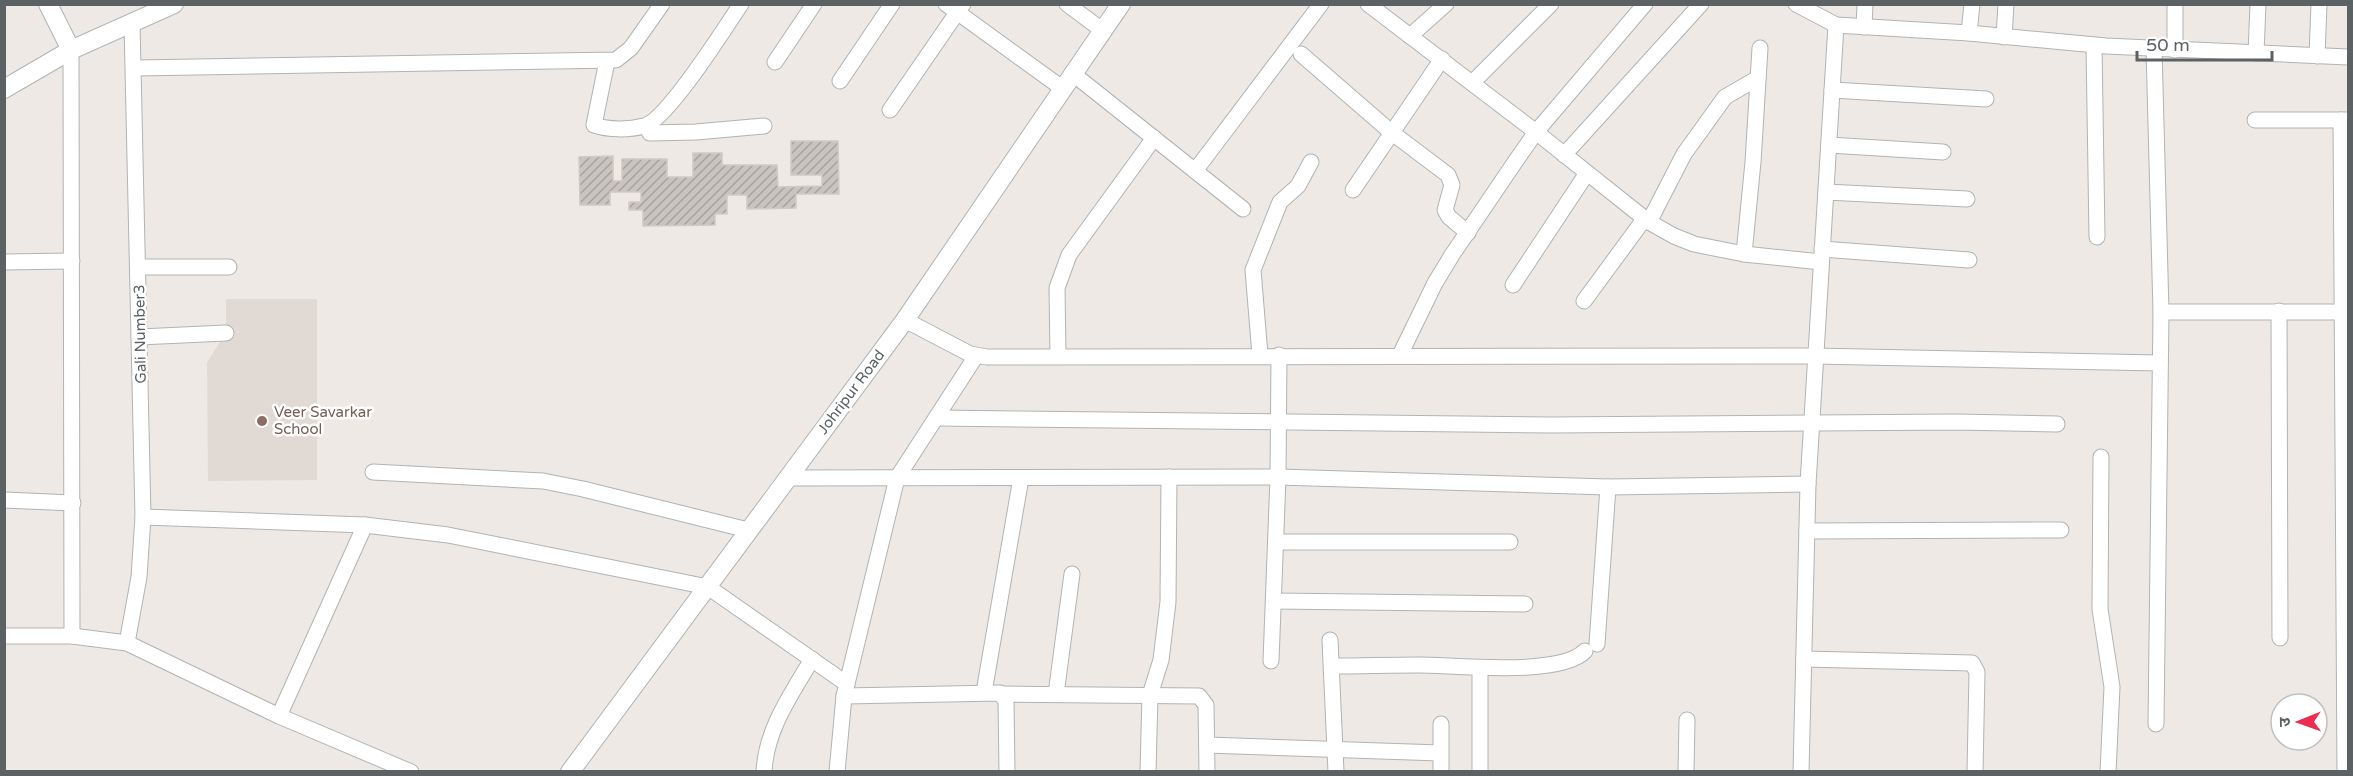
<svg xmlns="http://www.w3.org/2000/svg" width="2353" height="776" font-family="'Varela Round','Noto Sans Devanagari',sans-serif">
	<defs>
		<pattern id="building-hatch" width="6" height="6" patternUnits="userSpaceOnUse" patternTransform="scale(1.5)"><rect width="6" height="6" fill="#cac4c1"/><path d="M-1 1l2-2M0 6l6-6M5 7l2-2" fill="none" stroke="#a7a3a0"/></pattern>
	</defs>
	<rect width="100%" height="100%" fill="#eee9e4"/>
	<polygon fill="#e1dad4" points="226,299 317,299 317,480 208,481 207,362 226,333"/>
	<polygon fill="url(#building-hatch)" stroke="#d3c9c2" stroke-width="1.5" points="791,141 838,141 839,194 796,194 796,208 747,209 747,195 727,195 727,214 715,214 715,225 643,226 643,210 629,210 629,202 641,202 641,192 610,192 610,205 580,205 579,157 613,156 613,181 622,181 622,159 667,159 667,177 693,177 693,153 722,153 722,165 777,165 778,187 822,186 822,175 791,175"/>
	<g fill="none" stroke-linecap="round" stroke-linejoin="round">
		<defs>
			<g id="minor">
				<polyline points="946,4 1062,88"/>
				<polyline points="1067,4 1102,30"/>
				<polyline points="1368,4 1536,132 1649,222 1674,236 1694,244 1744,254 1821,262"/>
				<polyline points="1796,4 1836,25 1969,33 2106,46 2348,57"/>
				<polyline points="1864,27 1865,4"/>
				<polyline points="1969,33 1972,4"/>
				<polyline points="1410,36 1446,4"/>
				<polyline points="2004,37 2006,4"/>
				<polyline points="2094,45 2097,237"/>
				<polyline points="2154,49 2161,312 2156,724"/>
				<polyline points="71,50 72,636"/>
				<polyline points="2175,50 2175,4"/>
				<polyline points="2256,53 2258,4"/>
				<polyline points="1301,54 1391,132 1448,175 1452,185 1445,210 1449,217 1468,233"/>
				<polyline points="2317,56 2319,4"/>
				<path d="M607 61 594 125C608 130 629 130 644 126 667 120 725 28 741 4"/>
				<polyline points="775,62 814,4"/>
				<polyline points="135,68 616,60 631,48 662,4"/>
				<polyline points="1072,73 1243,209"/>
				<polyline points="840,81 892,4"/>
				<polyline points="1472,83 1551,4"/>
				<polyline points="1832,90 1986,99"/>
				<polyline points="890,110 963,4"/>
				<polyline points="2255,120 2348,120"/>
				<polyline points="2341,120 2345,772"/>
				<polyline points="646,126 650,133 696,132 764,126"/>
				<polyline points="1829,145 1943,152"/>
				<polyline points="1564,155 1701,4"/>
				<polyline points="1195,171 1321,4"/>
				<polyline points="1353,190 1442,59"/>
				<polyline points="1826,192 1967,199"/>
				<polyline points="1649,222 1684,154 1725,97 1758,78"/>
				<polyline points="1822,249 1969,260"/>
				<polyline points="1744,254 1753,162 1760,48"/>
				<polyline points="4,262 72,261"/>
				<polyline points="139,267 229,267"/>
				<polyline points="1513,285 1587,173"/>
				<polyline points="1584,301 1645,218"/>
				<polyline points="2279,311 2280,638"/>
				<polyline points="2161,312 2348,312"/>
				<polyline points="905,320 970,354 987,357 1814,356 2160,363"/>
				<polyline points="139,337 226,333"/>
				<polyline points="1260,355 1253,270 1280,202 1298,186 1311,162"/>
				<polyline points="1400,355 1435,283 1452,255 1515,162 1536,132 1645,4"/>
				<polyline points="1058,356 1057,288 1069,255 1154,138"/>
				<polyline points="937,418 1552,425 1957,422 2057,424"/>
				<polyline points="2101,457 2100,609 2112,687 2108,772"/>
				<polyline points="373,472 543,481 583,489 748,530"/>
				<polyline points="786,478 1278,477 1608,487 1808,484"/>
				<polyline points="4,500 73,503"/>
				<polyline points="143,517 365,525 448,535 708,587 847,684"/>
				<polyline points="1807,531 2061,530"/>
				<polyline points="1277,542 1510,542"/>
				<polyline points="1275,601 1525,604"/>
				<polyline points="4,636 72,636 127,643 279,716 411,772"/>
				<polyline points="1330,640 1336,772"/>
				<polyline points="127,643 139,577 143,517 132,23"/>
				<polyline points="1597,644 1608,487"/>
				<polyline points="1804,659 1972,663 1977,672 1975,772"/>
				<polyline points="1271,661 1278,477 1279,355"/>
				<path d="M1332 666C1361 666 1390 665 1419 665 1455 665 1560 677 1585 651"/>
				<polyline points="1480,668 1480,772"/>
				<polyline points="984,692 1021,478"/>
				<polyline points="1003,694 1199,696 1206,705 1207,772"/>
				<polyline points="1056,694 1072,574"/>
				<polyline points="844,696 1000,693 1006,701 1007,772"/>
				<polyline points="279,716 365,525"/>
				<polyline points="1441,724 1441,772"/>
				<polyline points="1207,745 1440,753"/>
				<path d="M764 772C766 729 791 695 812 659"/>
				<polyline points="837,772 844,696 897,478 976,356"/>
				<polyline points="1148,772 1150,695 1161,660 1168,602 1169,477"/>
				<polyline points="1686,772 1687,720"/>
				<polyline points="1801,772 1808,484 1836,25"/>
			</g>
			<g id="tertiary">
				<polyline points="48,4 71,50"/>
				<polyline points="4,89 71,50 174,4"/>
				<polyline points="570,772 905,320 1121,4"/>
			</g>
		</defs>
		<use href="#minor" stroke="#afb4b6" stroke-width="17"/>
		<use href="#tertiary" stroke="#afb4b6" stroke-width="20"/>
		<use href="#minor" stroke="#fff" stroke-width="15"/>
		<use href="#tertiary" stroke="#fff" stroke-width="18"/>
	</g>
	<circle fill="#8d6e63" stroke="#fff" stroke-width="2" cx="262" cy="421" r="6"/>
	<g text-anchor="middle" stroke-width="5" stroke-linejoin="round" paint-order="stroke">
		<g font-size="15" fill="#5c6264" stroke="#fff">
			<text transform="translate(140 334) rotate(-91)" y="5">Gali Number3</text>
			<text transform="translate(851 392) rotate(-53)" y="5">Johripur Road</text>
		</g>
		<g font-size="15" fill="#785e54" stroke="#fff" text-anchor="start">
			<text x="274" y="417">Veer Savarkar<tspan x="274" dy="17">School</tspan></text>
		</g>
	</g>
	<rect width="2353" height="776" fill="none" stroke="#5c6264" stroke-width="12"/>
	<g transform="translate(2299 722) rotate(269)"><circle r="28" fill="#ffffff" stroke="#bec0c1" stroke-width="1.5"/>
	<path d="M0-4.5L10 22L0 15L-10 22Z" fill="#eb2d50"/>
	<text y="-9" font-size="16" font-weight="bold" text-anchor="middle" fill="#5c6264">उ</text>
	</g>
	<path d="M2137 51v9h135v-9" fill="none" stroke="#5c6264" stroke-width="3"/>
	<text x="2146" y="51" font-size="18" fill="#5c6264" stroke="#ffffff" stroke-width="4.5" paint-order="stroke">50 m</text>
</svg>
